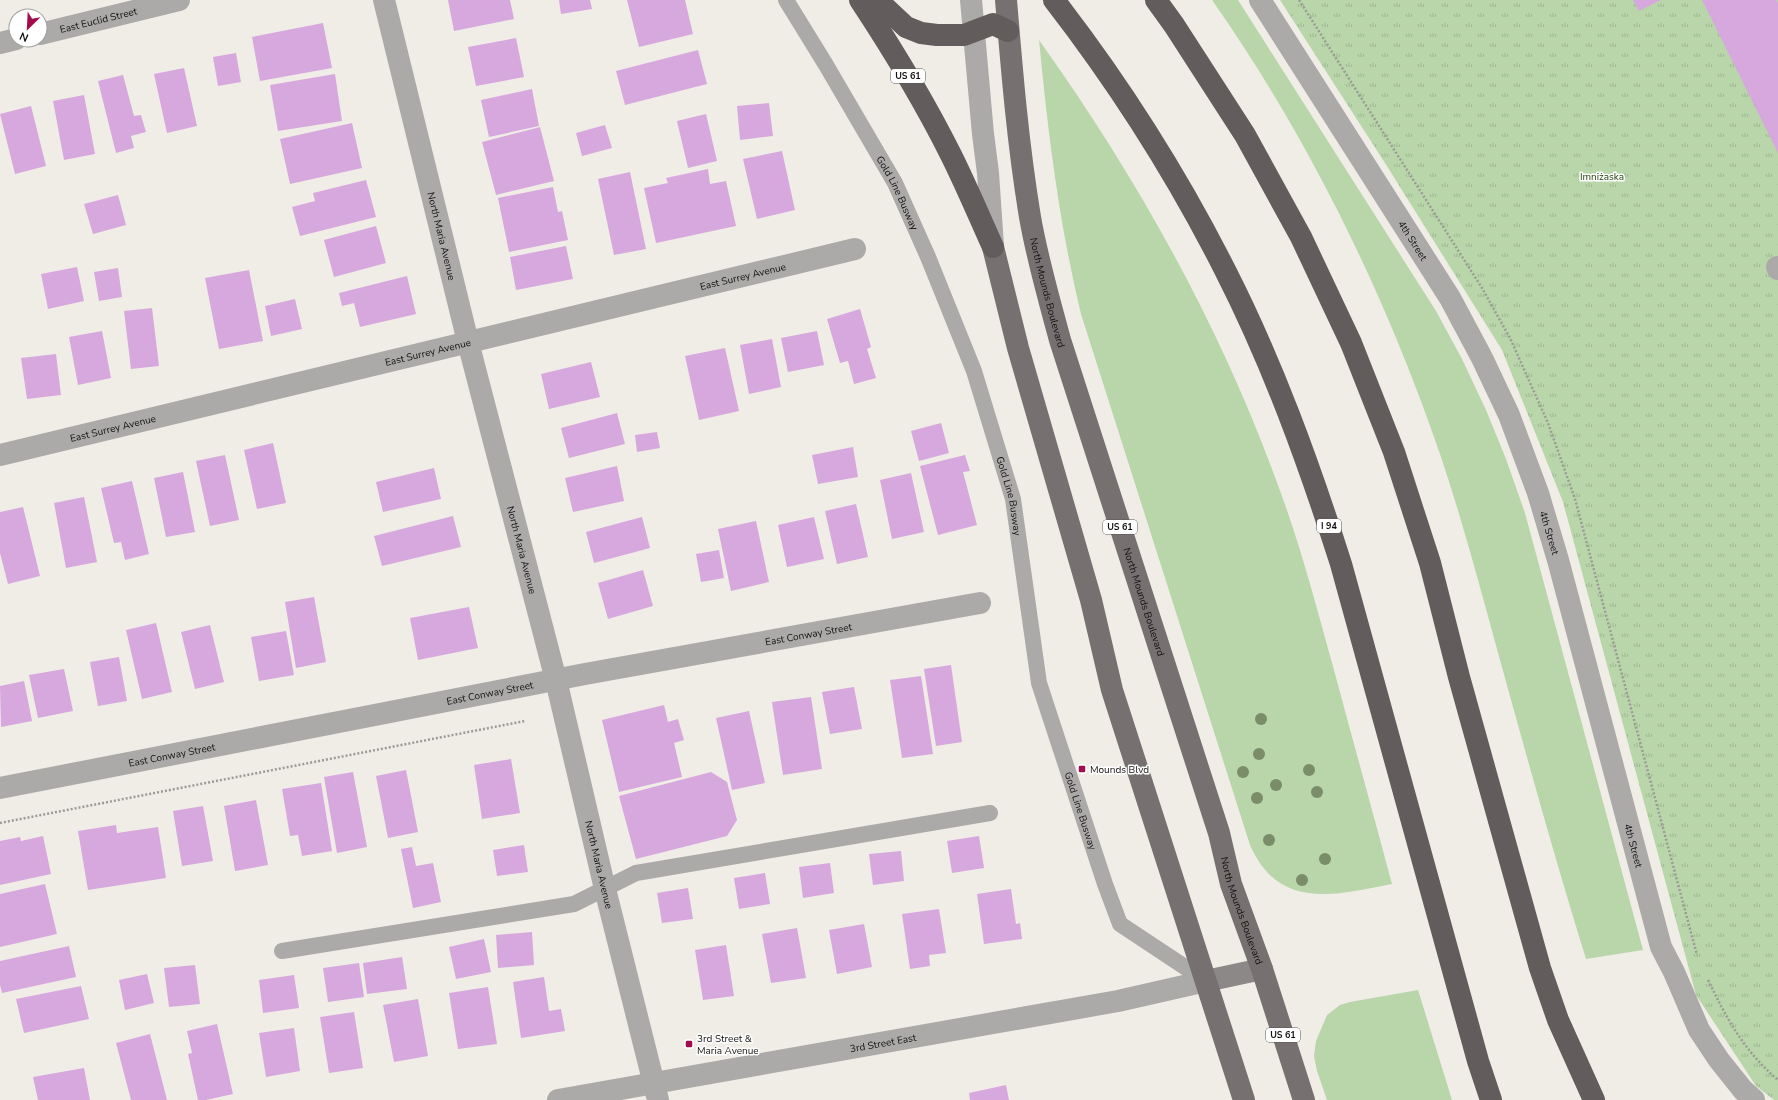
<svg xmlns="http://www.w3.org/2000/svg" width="1778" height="1100" font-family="'Nunito Sans',sans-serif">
	<defs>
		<pattern id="park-tufts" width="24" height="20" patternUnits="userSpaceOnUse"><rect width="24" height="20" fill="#b8d6aa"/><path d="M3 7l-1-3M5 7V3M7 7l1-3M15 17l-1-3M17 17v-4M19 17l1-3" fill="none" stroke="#9db791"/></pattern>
	</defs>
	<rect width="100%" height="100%" fill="#f0ede7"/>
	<g fill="#b8d6aa">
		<path d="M1212 0H1238L1436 311 1462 359 1486 410 1506 459 1525 513 1643 950 1586 959C1558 869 1533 779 1508 689 1486 610 1466 531 1440 454 1385 294 1309 138 1212 0Z"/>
		<path d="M1039 40C1138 179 1221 327 1279 488 1301 547 1317 609 1334 670 1353 741 1373 813 1392 884 1335 895 1279 911 1250 845L1081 314C1059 223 1048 133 1039 40Z"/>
		<polygon points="1418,990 1452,1100 1327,1100 1317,1071 1314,1056 1316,1041 1327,1015 1340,1005 1350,1002"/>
	</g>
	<polygon fill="url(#park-tufts)" points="1280,0 1778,0 1778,1100 1774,1100 1756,1086 1696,995 1563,502 1502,350 1385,163"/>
	<g fill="#d6a8dd">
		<polygon points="448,0 510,0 514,19 454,31"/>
		<polygon points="559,0 590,0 592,9 561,14"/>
		<polygon points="627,0 685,0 693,34 639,47"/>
		<polygon points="1633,0 1661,0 1639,11"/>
		<polygon points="1702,0 1776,0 1778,3 1778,153"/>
		<polygon points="323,23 332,68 260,81 252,37"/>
		<polygon points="516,38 524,77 476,86 468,47"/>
		<polygon points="698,50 707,84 625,105 616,71"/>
		<polygon points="236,53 241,82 218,86 213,57"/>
		<polygon points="184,68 197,126 167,133 154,74"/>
		<polygon points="335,74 342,121 278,131 270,85"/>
		<polygon points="123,75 134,116 141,115 146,132 131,136 134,148 116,153 98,81"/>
		<polygon points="532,89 539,126 489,137 481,100"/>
		<polygon points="84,95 95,154 64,160 53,101"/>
		<polygon points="769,103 773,136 740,140 737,106"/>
		<polygon points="31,106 46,166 15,174 0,114"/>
		<polygon points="706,114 717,161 688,168 677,121"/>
		<polygon points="352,123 362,168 290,184 280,139"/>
		<polygon points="605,125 612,148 582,156 576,133"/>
		<polygon points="540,127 554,181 496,195 482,142"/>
		<polygon points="782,151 795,210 757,219 743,159"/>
		<polygon points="708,169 710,184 726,181 736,226 656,243 644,188 668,183 666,178"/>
		<polygon points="630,172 646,249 614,255 598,179"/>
		<polygon points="366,180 376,217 300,236 292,207 315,201 313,193"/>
		<polygon points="553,187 558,212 562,211 568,240 509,252 498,198"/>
		<polygon points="118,195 126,225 93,234 84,204"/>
		<polygon points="376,226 386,263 334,277 324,240"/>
		<polygon points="566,246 573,279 516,290 510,257"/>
		<polygon points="77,267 84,301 48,309 41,274"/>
		<polygon points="118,268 122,297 99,301 94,272"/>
		<polygon points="249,270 263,341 219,349 205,278"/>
		<polygon points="407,276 416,314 360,327 354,303 342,306 339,293"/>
		<polygon points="295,299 302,329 271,336 265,306"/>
		<polygon points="152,308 159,366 131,369 124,311"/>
		<polygon points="860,309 871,347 867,349 876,378 854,384 848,361 840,363 827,319"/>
		<polygon points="102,331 111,378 78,385 69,337"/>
		<polygon points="817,331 824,365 788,372 781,338"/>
		<polygon points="772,339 781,387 749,394 740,345"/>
		<polygon points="725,348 739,411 699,420 685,356"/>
		<polygon points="56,354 61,395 27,399 21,358"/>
		<polygon points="591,362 600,397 549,409 541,374"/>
		<polygon points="617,413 625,444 569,458 561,428"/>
		<polygon points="941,423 949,453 919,461 911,431"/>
		<polygon points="657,432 660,448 637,452 635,435"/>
		<polygon points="273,443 286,503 257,509 244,450"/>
		<polygon points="853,447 858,477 818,484 812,455"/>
		<polygon points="225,455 239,520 210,526 196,461"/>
		<polygon points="965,455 970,471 963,472 977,525 938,535 920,466"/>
		<polygon points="617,466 624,501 573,512 565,478"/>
		<polygon points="434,468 441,499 383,512 376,482"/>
		<polygon points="183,472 195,532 166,537 154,478"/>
		<polygon points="911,473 924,532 892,539 880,480"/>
		<polygon points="132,481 149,554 125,560 121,542 114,543 101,488"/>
		<polygon points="84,497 97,562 66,568 54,503"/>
		<polygon points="856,504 868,557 837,564 825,511"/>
		<polygon points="23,507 40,576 8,584 0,553 0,512"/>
		<polygon points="453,516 461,547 382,566 374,536"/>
		<polygon points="642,517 650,548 594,563 586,532"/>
		<polygon points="814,517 824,559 787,567 778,525"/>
		<polygon points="756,521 769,582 731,591 718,529"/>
		<polygon points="719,550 724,578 701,582 696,554"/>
		<polygon points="643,570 653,606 608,619 598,583"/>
		<polygon points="314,597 326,662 296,668 285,602"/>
		<polygon points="469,607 478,648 418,660 410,618"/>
		<polygon points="156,623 172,692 142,699 126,630"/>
		<polygon points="210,625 224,682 195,689 181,632"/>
		<polygon points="286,631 294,675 259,681 251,637"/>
		<polygon points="119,657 127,701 98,706 90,662"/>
		<polygon points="951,665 962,742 936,746 924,669"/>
		<polygon points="64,669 73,711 38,718 29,675"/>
		<polygon points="921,676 933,754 902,758 890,680"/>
		<polygon points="24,681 32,721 1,727 0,686"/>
		<polygon points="854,687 862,729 830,734 822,692"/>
		<polygon points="811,697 822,769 783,775 772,702"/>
		<polygon points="664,705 668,722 678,719 684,740 674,743 682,777 619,792 602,720"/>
		<polygon points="749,711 765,783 732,790 716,718"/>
		<polygon points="511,759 520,813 482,819 474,765"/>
		<polygon points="406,770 418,832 388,838 376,776"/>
		<polygon points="353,772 367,847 337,853 324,777"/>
		<polygon points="711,772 727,782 737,820 727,836 636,859 619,796"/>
		<polygon points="321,783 332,851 302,856 298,835 290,836 282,789"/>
		<polygon points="256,800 268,865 235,871 224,806"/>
		<polygon points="203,806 213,861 182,866 173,811"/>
		<polygon points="116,825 117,833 158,827 166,878 88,890 78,831"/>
		<polygon points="43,836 51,874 0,885 0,841 20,837 21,841"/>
		<polygon points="979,836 984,868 952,873 947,841"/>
		<polygon points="524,845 528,872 497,876 493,850"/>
		<polygon points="412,847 416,866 433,863 441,902 413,908 401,849"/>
		<polygon points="901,851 904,881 873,885 869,854"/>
		<polygon points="830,863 834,893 803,898 799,867"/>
		<polygon points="765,873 770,904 739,909 734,878"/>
		<polygon points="45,884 57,934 0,947 0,894"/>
		<polygon points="688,888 693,919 662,923 657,893"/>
		<polygon points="1011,889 1016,924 1020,923 1022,939 984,944 977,894"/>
		<polygon points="939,909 946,953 929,955 930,966 910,969 902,914"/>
		<polygon points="864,924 872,967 837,974 829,930"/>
		<polygon points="797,928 806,978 771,983 762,934"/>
		<polygon points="532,932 534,965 498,968 496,935"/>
		<polygon points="484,939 491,972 456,979 449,947"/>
		<polygon points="726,945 734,996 703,1000 695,950"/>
		<polygon points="69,946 76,977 2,993 0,985 0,961"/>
		<polygon points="402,957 407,989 367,994 363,963"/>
		<polygon points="359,963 364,997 328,1002 323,968"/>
		<polygon points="195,965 200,1004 169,1007 164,968"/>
		<polygon points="147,974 154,1003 125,1010 119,980"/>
		<polygon points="294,975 299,1008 263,1013 259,980"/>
		<polygon points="544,977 549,1011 561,1009 565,1031 521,1038 513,982"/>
		<polygon points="81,986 89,1019 24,1033 16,999"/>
		<polygon points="488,987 497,1044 458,1049 449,993"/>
		<polygon points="418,999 428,1056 394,1062 383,1005"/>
		<polygon points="354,1012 363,1068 329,1073 320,1017"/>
		<polygon points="217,1024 233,1094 206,1100 198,1100 188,1054 192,1053 187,1031"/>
		<polygon points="294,1028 300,1071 266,1077 259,1033"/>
		<polygon points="150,1034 167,1100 131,1100 116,1043"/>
		<polygon points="84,1068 90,1100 38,1100 33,1077"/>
		<polygon points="1006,1085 1009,1100 970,1100 969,1093"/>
	</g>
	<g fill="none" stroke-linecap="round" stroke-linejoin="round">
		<g stroke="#9c9a96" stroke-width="2.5" stroke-dasharray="2 2" stroke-linecap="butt">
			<polyline points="1299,0 1482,288 1510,338 1548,423 1575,499 1697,955"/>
			<polyline points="0,823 525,721"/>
			<path d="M1708 980C1727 1019 1744 1051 1778 1080"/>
		</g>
		<g stroke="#aca9a9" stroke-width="16">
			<path id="s1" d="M786 0 826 65 895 183 928 257 974 371 1013 499 1039 683 1105 884 1120 924 1206 981"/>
			<polyline points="282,951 574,904 636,873 990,813"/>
		</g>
		<g stroke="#aca9a9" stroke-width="22">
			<path id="s2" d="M1260 0 1450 298 1482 358 1509 415 1538 493 1558 560 1661 947 1674 972 1699 1030 1719 1060 1743 1090 1754 1100"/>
			<path id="s3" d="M40 34 179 0"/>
			<polyline points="0,43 16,39"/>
			<polyline points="1777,267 1778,269"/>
			<path id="s4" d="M0 455 855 249"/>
			<path id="s5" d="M0 788 585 674 980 603"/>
		</g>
		<g stroke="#aca9a9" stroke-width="22">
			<path id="s6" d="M384 0 468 342 556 680 605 889 658 1100"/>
			<polyline points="971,0 983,134 988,173 993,246"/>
			<path id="s7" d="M558 1100 1118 1001 1206 981"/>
		</g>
		<polyline stroke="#8d8888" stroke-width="22" points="1206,981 1262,969"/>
		<g stroke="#767070" stroke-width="22">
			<path id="s8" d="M1006 0C1012 72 1018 145 1030 217 1037 258 1049 299 1060 340L1219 833 1231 884 1262 969 1304 1100"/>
			<polyline points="993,247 1018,348 1091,600 1112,690 1244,1100"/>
		</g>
		<g stroke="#635c5c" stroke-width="22">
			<path d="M860 0C893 50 924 101 951 155 966 185 979 216 993 247"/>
			<polyline points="877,0 906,27 921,33 937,35 964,35 993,24 1008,31"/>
			<path d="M1054 0C1119 84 1177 175 1225 270 1273 364 1309 464 1341 564L1478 1061 1491 1100"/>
			<polyline points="1156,0 1174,25 1245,135 1301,237 1351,343 1394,452 1430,563 1459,677 1540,968 1558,1020 1594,1100"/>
		</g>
	</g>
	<g fill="#7a8c68">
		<circle cx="1261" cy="719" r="6"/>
		<circle cx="1259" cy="754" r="6"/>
		<circle cx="1309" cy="770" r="6"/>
		<circle cx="1243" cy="772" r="6"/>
		<circle cx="1276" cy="785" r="6"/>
		<circle cx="1317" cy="792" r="6"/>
		<circle cx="1257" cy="798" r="6"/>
		<circle cx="1269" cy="840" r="6"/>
		<circle cx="1325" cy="859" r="6"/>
		<circle cx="1302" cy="880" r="6"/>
	</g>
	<g fill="#a20c4c" stroke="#fff" stroke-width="1.5">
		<rect x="1078" y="765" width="8" height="8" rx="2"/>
		<rect x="685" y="1040" width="8" height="8" rx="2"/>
	</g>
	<g text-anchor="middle" stroke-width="3" stroke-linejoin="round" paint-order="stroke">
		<g fill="#fff" stroke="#5a5858" stroke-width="1">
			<rect x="891" y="69" width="34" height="14" rx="3"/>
			<rect x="1317" y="519" width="24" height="14" rx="3"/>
			<rect x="1103" y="520" width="34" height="14" rx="3"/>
			<rect x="1266" y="1028" width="34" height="14" rx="3"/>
		</g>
		<g font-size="9" font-weight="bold" fill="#131110">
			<text x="908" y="79">US 61</text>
			<text x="1329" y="529">I 94</text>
			<text x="1120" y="530">US 61</text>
			<text x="1283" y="1038">US 61</text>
		</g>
		<g font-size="10" fill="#131110" stroke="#fff">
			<text dy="4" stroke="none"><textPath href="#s3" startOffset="60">East Euclid Street</textPath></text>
			<text dy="4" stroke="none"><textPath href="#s1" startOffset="223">Gold Line Busway</textPath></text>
			<text dy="4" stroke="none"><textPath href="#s6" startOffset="243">North Maria Avenue</textPath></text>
			<text dy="4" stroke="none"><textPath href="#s2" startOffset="285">4th Street</textPath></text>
			<text dy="4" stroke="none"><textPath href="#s4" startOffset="764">East Surrey Avenue</textPath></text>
			<text dy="4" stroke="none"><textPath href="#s8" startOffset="296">North Mounds Boulevard</textPath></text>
			<text dy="4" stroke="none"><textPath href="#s4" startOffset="440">East Surrey Avenue</textPath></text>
			<text dy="4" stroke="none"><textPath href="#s4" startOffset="116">East Surrey Avenue</textPath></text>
			<text dy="4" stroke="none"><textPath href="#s1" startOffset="547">Gold Line Busway</textPath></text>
			<text dy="4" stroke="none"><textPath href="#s2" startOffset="609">4th Street</textPath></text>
			<text dy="4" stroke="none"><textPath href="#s6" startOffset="567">North Maria Avenue</textPath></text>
			<text dy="4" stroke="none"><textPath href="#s8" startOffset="620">North Mounds Boulevard</textPath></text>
			<text dy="4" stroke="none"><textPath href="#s5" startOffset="823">East Conway Street</textPath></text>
			<text dy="4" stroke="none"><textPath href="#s5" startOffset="499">East Conway Street</textPath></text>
			<text dy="4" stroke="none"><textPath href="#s5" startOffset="175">East Conway Street</textPath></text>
			<text dy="4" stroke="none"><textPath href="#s1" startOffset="871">Gold Line Busway</textPath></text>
			<text dy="4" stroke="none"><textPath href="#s2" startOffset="933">4th Street</textPath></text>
			<text dy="4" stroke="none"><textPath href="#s6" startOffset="891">North Maria Avenue</textPath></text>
			<text dy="4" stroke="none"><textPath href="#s8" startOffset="944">North Mounds Boulevard</textPath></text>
			<text dy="4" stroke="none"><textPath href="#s7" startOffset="330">3rd Street East</textPath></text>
		</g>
		<g font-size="10" fill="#1a3d01" stroke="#fff">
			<text x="1602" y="180">Imniżaska</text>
		</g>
		<g font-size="10" fill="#131110" stroke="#fff" text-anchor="start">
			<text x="1090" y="773">Mounds Blvd</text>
			<text x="697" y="1042">3rd Street &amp;<tspan x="697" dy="12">Maria Avenue</tspan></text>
		</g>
	</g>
	<g transform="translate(28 28) rotate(204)"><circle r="19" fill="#ffffff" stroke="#a1a09f"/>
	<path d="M0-3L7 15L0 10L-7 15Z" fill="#a20c4c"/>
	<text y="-6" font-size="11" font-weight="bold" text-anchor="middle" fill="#131110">N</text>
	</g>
</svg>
